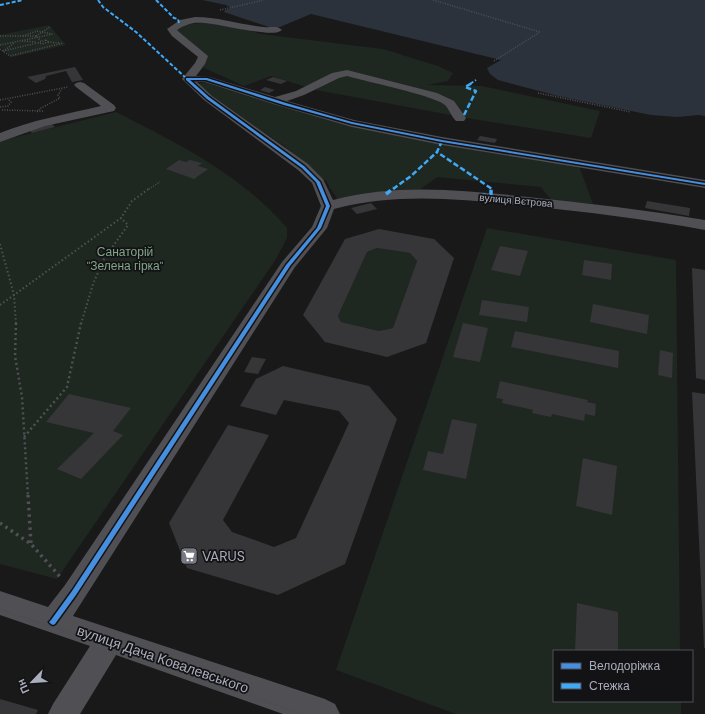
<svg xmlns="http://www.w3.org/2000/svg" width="705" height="714" font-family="'DM Sans',sans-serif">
	<rect width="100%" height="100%" fill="#19191a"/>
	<g fill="#1f2721">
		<polygon points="209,22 234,26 261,34 383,49 438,66 453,73 448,81 427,85 482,86 600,111 591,138 467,118 316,90 271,76 244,86 202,67 207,57 181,37 177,30 181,25"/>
		<polygon points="49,25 66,45 12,57 0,47 0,35"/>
		<polygon points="206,82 270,103 579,166 593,204 551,200 541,187 437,177 418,191 337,199 326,181 283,145 205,93 196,84"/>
		<path d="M116 112C177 143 242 175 287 228V238L276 259 57 579 0 564V141Z"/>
		<polygon points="487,228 676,260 680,651 554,651 554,701 681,701 681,714 456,714 336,670"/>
		<polygon points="377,248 410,253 417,261 393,328 379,331 341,322 338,316 367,252"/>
	</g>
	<polygon fill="#2b323c" points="202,0 705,0 705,116 699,115 677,117 651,115 558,96 498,80 490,74 487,68 501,60 311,14 275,29 224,12 225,10 231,8 226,5"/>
	<g fill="#363638" fill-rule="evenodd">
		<polygon points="75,67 83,80 72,82 66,71 46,76 45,79 36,83 27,77"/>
		<polygon points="273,77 287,81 281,84 266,80"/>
		<polygon points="265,87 275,90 269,93 260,90"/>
		<polygon points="51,123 55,127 32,133 28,129"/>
		<polygon points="480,136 497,139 495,143 477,140"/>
		<polygon points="179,160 186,162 190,160 202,163 198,166 208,169 194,179 166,169"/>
		<polygon points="647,201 690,208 689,216 645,208"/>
		<polygon points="371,203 377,209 357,214 351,208"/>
		<path d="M379 229 434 239 454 258 426 343 387 357 325 342 303 315 345 239ZM377 248 410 253 417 261 393 328 379 331 341 322 338 316 367 252Z"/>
		<polygon points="500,246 528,251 520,276 491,270"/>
		<polygon points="584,260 612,264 611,280 582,275"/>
		<polygon points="692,268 705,270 705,380 696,378"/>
		<polygon points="482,300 529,307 527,322 479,315"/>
		<polygon points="593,304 649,315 647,334 590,322"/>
		<polygon points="463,323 488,328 480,362 453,357"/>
		<polygon points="515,331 619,351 618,368 511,347"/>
		<polygon points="660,350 673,353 672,378 658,375"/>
		<polygon points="252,357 266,359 258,374 244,372"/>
		<polygon points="283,366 369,386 397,419 345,564 278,595 187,568 169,523 228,425 269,435 223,520 232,532 274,547 296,538 349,423 339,411 284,400 276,415 240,406 256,379"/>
		<polygon points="500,381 588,400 587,402 596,404 595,416 585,414 584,421 552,414 551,417 532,413 533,410 502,403 503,399 496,398"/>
		<polygon points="692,392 705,394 705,648 704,648"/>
		<polygon points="69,394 131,408 113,431 123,435 81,479 57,469 94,433 46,422"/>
		<polygon points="452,419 477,424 466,479 423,470 428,451 443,454"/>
		<polygon points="583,458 617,466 612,515 576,506"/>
		<polygon points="577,603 618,612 618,651 575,651"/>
		<polygon points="0,699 38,710 36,714 0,714"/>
	</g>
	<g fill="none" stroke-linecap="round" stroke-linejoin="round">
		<g stroke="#505055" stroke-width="1.5" stroke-dasharray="1 1.5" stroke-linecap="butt">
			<polyline points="433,0 540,32 494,61"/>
			<polyline points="220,10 264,0"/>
			<polyline points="0,36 36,36 41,41"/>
			<polyline points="23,36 37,31 52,34"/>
			<polyline points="36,36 50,27"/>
			<polygon points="46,40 48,42 42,44 37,43"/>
			<polyline points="22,41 37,42"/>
			<polyline points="48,42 60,43"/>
			<polyline points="0,45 53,34"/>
			<polyline points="0,49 10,56 63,43"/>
			<polyline points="5,50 14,43"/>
			<polyline points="3,51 37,43"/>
			<polyline points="538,93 631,112"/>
			<polyline points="0,100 68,87"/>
			<polyline points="0,107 8,106 11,102 8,99"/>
			<polyline points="2,110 43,111"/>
			<polyline points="37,112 41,108 60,98 58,95 62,89"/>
			<polyline points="149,189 160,182"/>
		</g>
		<g stroke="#505055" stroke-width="2" stroke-dasharray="1.5 2.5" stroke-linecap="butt">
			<polyline points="0,244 14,295 16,324"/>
			<polyline points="0,305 121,218 132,201 150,188"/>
			<polyline points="81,324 93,284 104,259 128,225 121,218"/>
		</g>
		<g stroke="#505055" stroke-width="2.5" stroke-dasharray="2 3" stroke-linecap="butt">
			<polyline points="16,323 15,356 22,397 28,496"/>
			<polyline points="24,437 67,387 81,323"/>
		</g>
		<g stroke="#505055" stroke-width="3.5" stroke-dasharray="2.5 4" stroke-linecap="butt">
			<polyline points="28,495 31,544"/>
			<polyline points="0,523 31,544 62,579"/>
		</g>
		<g fill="#4f4f54" fill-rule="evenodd">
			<path d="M195 17C219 17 241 25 264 27 270 28 277 25 282 30 272 40 212 20 194 23 188 24 183 26 177 30L179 32 208 56 205 64 196 76 210 77 275 97 296 91 332 73 347 70 437 93 454 101 466 118 464 121H456C451 116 449 109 445 105 436 96 364 81 347 76L339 78 304 95 287 101 354 120 442 137 705 180V188L442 145 352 127 270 103 205 82H197L212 96 308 164 323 179 333 200C398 183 462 190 528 197 587 203 646 210 705 220V230C646 219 587 212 527 206 462 199 398 192 334 209L327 228 295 267 73 616 325 699 335 704 340 714H283L116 655 80 714H48L53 704 90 646 0 615V591L48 607 65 585 282 262 312 227 321 206 312 183 298 170 204 100 182 79 195 63 198 57 172 36 167 29 180 20Z"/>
			<path d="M80 82 84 83 114 105 116 108 114 111 45 126 0 142V133C32 120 67 114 101 106L76 87 74 85 76 83Z"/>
		</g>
		<polyline stroke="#4e4f52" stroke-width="1.5" points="0,610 62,630 302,714"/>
		<g stroke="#3fa9f5" stroke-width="2" stroke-dasharray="4 2" stroke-linecap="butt">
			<polyline points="98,0 103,7 136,32 187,79"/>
			<polyline points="156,0 174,18 178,19 179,23"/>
			<polyline points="0,5 23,0"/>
			<polyline points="470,84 476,80"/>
		</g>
		<g stroke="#3fa9f5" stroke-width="2.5" stroke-dasharray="5.5 2.5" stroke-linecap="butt">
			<polyline points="464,115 476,91 465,87 472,83"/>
			<polyline points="442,141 437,152 492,189"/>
			<polyline points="393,189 411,176 437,152"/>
		</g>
		<g stroke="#3fa9f5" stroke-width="3.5" stroke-dasharray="6 3.5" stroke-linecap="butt">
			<polyline points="386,194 394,188"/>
			<polyline points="480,196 491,194 491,188"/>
		</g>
		<defs>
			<polygon id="cycleway" points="186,78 207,78 286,103 352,122 442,140 705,183 705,185 442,142 352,124 284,105 206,80 190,80 209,97 304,166 320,182 330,206 321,228 290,266 76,595 55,624 53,625 51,624 49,622 51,620 72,591 286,265 317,228 326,206 316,182 302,168 207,99 186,80"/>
		</defs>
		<use href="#cycleway" stroke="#131316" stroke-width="3"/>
		<use href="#cycleway" fill="#468fdf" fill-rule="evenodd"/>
	</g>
	<defs>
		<symbol id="supermarket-square" viewBox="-11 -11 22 22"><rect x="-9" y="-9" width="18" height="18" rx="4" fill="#777983" stroke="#131316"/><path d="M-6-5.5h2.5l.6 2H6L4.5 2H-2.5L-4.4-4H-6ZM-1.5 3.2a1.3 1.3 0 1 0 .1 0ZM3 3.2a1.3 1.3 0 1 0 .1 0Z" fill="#fff"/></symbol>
	</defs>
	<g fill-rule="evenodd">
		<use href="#supermarket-square" x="179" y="546" width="20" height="20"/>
	</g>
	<g text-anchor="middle" stroke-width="3.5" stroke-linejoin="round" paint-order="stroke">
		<g font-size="10" fill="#aaadbb" stroke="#131316">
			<text transform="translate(516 200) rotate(5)" y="4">вулиця Вєтрова</text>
		</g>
		<g font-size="12" fill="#80a688" stroke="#131316">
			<text x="125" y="256">Санаторій<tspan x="125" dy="14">"Зелена гірка"</tspan></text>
		</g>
		<g font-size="14" fill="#aaadbb" stroke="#131316" text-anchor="start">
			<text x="202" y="561">VARUS</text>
		</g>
		<g font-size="14" fill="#aaadbb" stroke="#131316">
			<text transform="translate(163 659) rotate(19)" y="5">вулиця Дача Ковалевського</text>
		</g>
	</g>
	<rect x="553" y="650" width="140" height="52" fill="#131316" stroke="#4f5158"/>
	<rect x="561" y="663" width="20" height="6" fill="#468fdf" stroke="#4f5158"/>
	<text x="589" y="670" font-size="12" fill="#aaadbb">Велодоріжка</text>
	<rect x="561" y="683" width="20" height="6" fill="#3fa9f5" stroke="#4f5158"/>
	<text x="589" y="690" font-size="12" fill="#aaadbb">Стежка</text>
	<g transform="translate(32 682) rotate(245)" stroke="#131316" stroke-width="3" paint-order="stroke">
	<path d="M0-3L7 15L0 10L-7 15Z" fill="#aaadbb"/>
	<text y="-6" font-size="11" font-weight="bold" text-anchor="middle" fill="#aaadbb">Пн</text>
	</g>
</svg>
